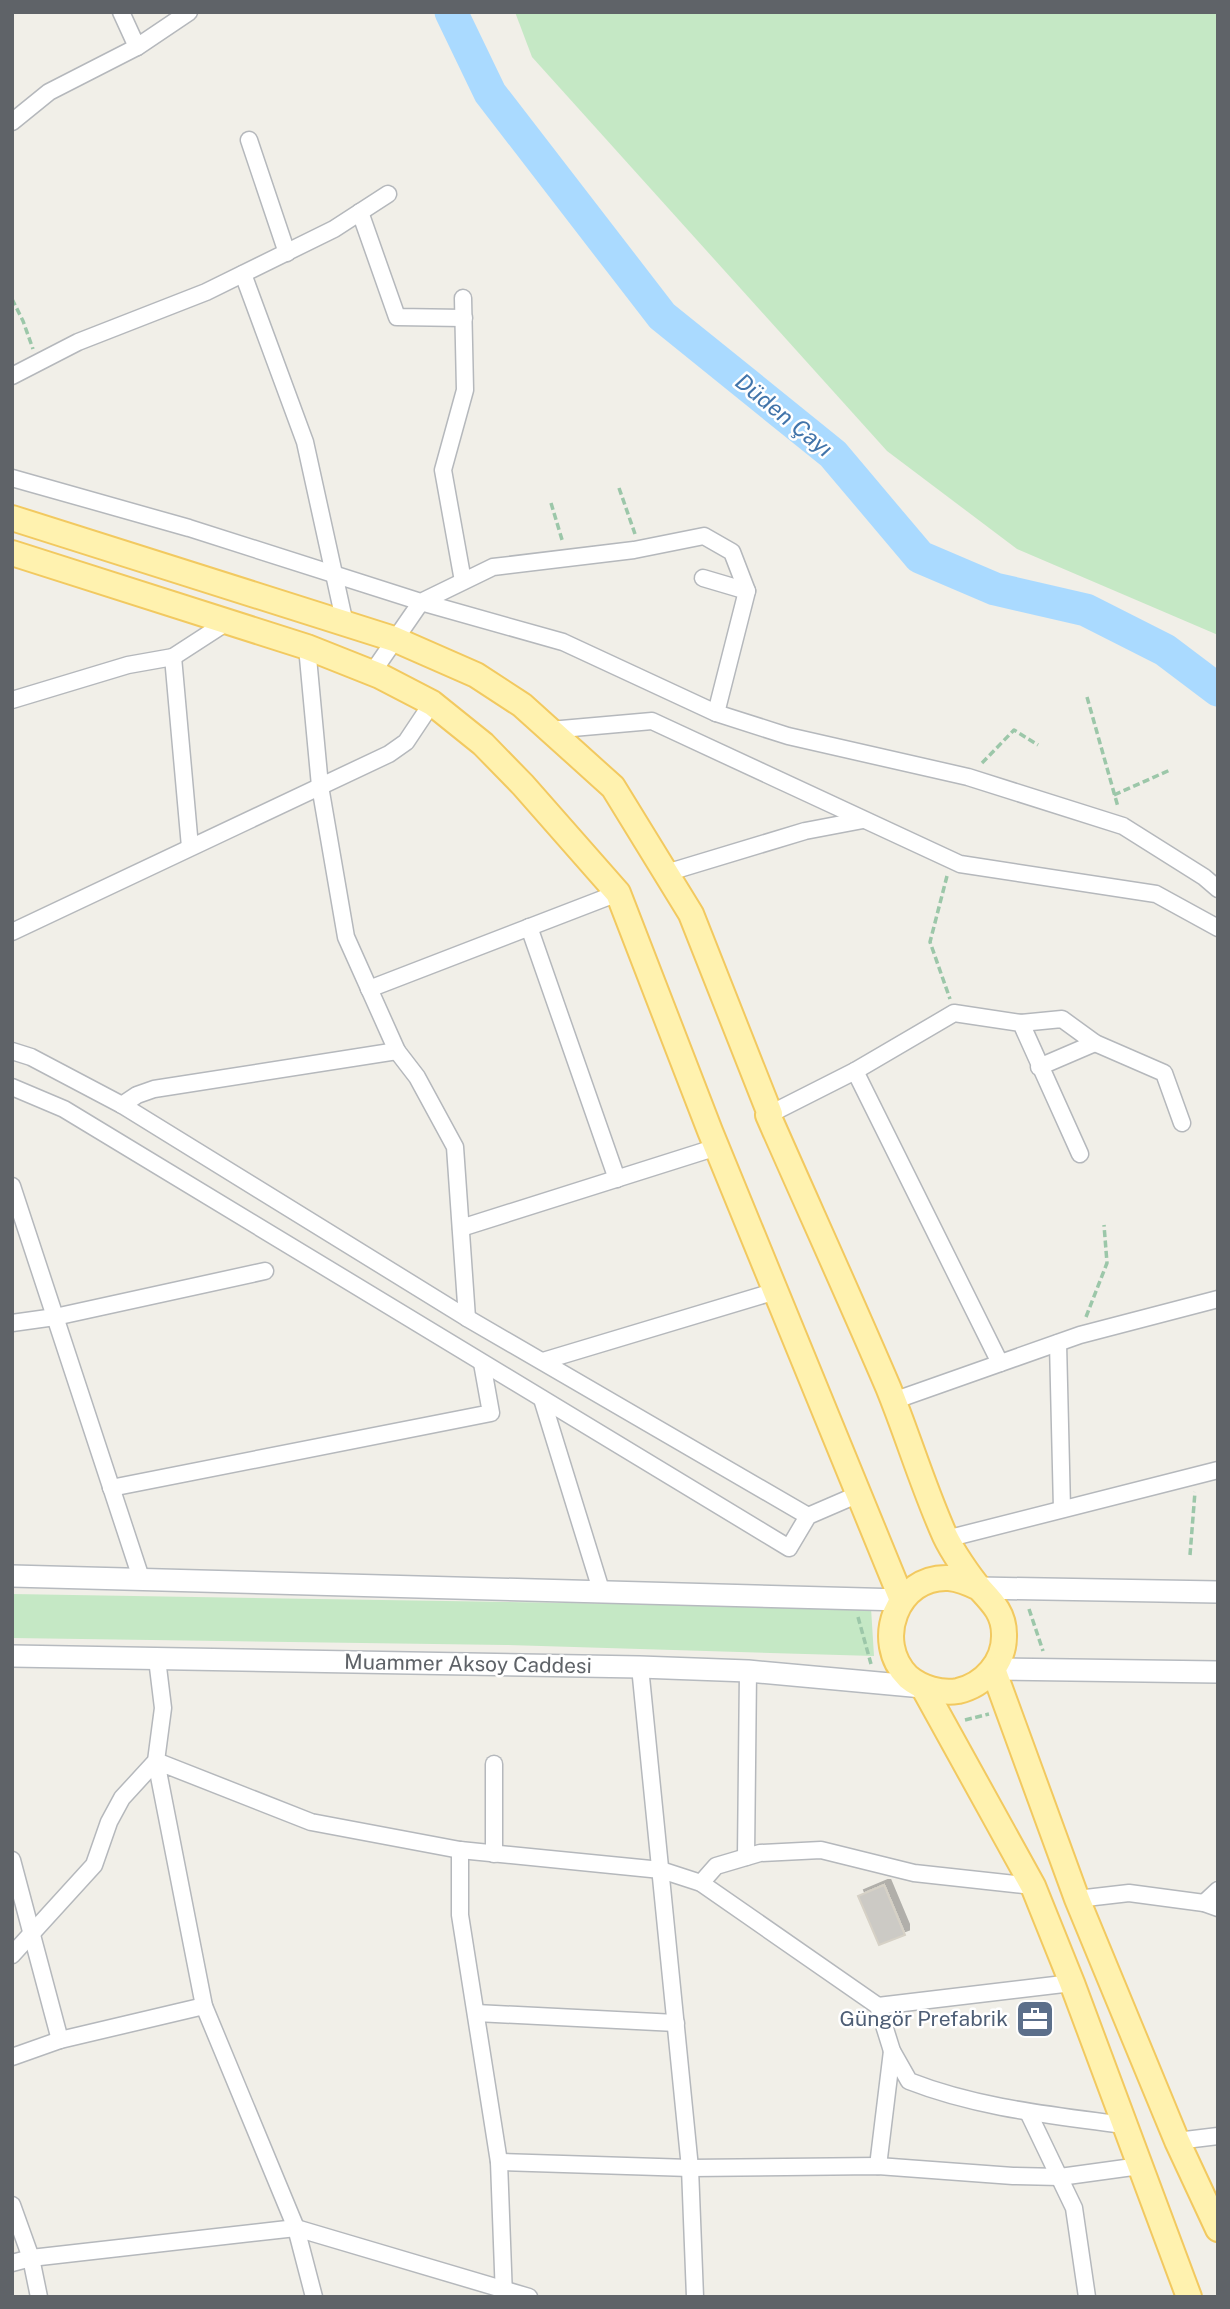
<svg xmlns="http://www.w3.org/2000/svg" width="1230" height="2309" font-family="'Public Sans',sans-serif">
	<defs>
		<filter id="shadow"><feDropShadow dx="6" dy="-6" stdDeviation="0" flood-color="#0004"/></filter>
	</defs>
	<rect width="100%" height="100%" fill="#f1efe8"/>
	<g fill="#c5e8c5">
		<polygon points="515,12 1218,12 1218,635 1017,549 887,451 532,57"/>
		<polygon points="12,1594 871,1608 874,1656 506,1645 12,1638"/>
	</g>
	<g fill="none" stroke-linecap="round" stroke-linejoin="round">
		<polyline stroke="#aadaff" stroke-width="33" points="451,12 490,93 662,316 833,454 920,557 995,589 1086,610 1165,650 1218,690"/>
	</g>
	<polygon fill="#cccac5" stroke="#d6d1c6" stroke-width="2" filter="url(#shadow)" points="884,1885 905,1935 879,1945 858,1896"/>
	<g fill="none" stroke-linecap="round" stroke-linejoin="round">
		<defs>
			<g id="street">
				<polyline points="121,12 137,47 189,12"/>
				<polyline points="12,122 49,92 137,47"/>
				<polyline points="249,140 287,253"/>
				<polyline points="360,212 397,317 464,318"/>
				<polyline points="243,274 305,442 345,624"/>
				<polyline points="12,376 78,342 206,292 334,229 388,194"/>
				<polyline points="12,478 189,528 421,602 493,567 634,550 704,536 732,552 747,591 716,713"/>
				<polyline points="703,578 747,591"/>
				<polyline points="463,581 443,470 465,390 463,298"/>
				<polyline points="307,647 320,786 346,937 397,1051 417,1077 455,1147 467,1318"/>
				<polyline points="173,657 190,847"/>
				<polyline points="372,673 421,602 563,642 716,713 788,736 968,777 1123,826 1204,877 1218,889"/>
				<polyline points="12,700 128,665 173,657 227,622"/>
				<polyline points="550,730 652,721 960,864 1156,894 1218,928"/>
				<polyline points="666,873 805,831 863,820"/>
				<polyline points="529,927 617,1179"/>
				<polyline points="12,932 389,754 406,742 432,703"/>
				<polyline points="369,989 618,893"/>
				<polyline points="1021,1023 1062,1019 1095,1043 1164,1073 1182,1123"/>
				<polyline points="12,1051 31,1057 122,1105 467,1318 808,1516"/>
				<polyline points="1039,1067 1095,1043"/>
				<polyline points="855,1071 954,1013 1021,1023 1080,1154"/>
				<polyline points="12,1087 64,1109 789,1548 808,1516 859,1494"/>
				<polyline points="122,1105 137,1095 154,1089 397,1051"/>
				<polyline points="770,1114 855,1071 1000,1363"/>
				<polyline points="12,1186 141,1578"/>
				<polyline points="461,1228 717,1147"/>
				<polyline points="12,1323 55,1317 265,1271"/>
				<polyline points="1058,1343 1062,1509"/>
				<polyline points="543,1361 776,1291"/>
				<polyline points="542,1399 601,1590"/>
				<polyline points="893,1401 1080,1335 1218,1299"/>
				<polyline points="111,1488 491,1413 482,1363"/>
				<polyline points="946,1539 1218,1470"/>
				<polyline points="640,1667 690,2168 695,2297"/>
				<polyline points="494,1764 494,1854"/>
				<polyline points="460,1850 460,1915 499,2162 504,2297"/>
				<polyline points="746,1857 748,1671"/>
				<polyline points="12,1860 60,2040 204,2006"/>
				<polyline points="701,1883 716,1866 760,1853 821,1850 914,1873 1033,1886"/>
				<polyline points="1077,1899 1129,1893 1204,1903 1218,1908"/>
				<polyline points="1204,1903 1218,1890"/>
				<polyline points="12,1955 94,1865 109,1822 122,1798 156,1761 163,1708 157,1659"/>
				<polyline points="878,2006 1072,1983"/>
				<polyline points="476,2013 676,2023"/>
				<polyline points="12,2057 60,2040"/>
				<polyline points="1028,2112 1074,2208 1087,2297"/>
				<polyline points="1177,2141 1218,2136"/>
				<polyline points="499,2162 690,2168 878,2166 1013,2176 1060,2177 1140,2166"/>
				<polyline points="878,2166 892,2051"/>
				<polyline points="12,2205 31,2258 39,2297"/>
				<polyline points="12,2263 31,2258 296,2228 529,2297"/>
				<path d="M314 2297 296 2228 204 2006 156 1761 311 1822 460 1850 661 1870 701 1883 878 2006 892 2051 909 2081C978 2108 1051 2115 1124 2125"/>
			</g>
			<g id="secondary">
				<polyline points="12,1576 902,1600"/>
				<polyline points="979,1588 1218,1592"/>
				<polyline points="12,1656 640,1667 748,1671 923,1687"/>
				<polyline points="993,1669 1218,1672"/>
			</g>
			<g id="primary">
				<path d="M12 518 394 639 476 675 522 705 613 787 691 914 770 1114 768 1115C808 1206 849 1296 888 1387 908 1436 923 1487 945 1536 952 1551 969 1576 980 1589 993 1603 1004 1614 1004 1634 1005 1662 984 1685 958 1691 941 1694 921 1688 908 1677 872 1642 897 1575 949 1578 960 1579 969 1583 979 1588"/>
				<polyline points="12,553 307,647 380,676 432,703 483,744 523,785 618,893 710,1131 902,1600"/>
				<polyline points="993,1669 1077,1899 1177,2141 1218,2229"/>
				<polyline points="923,1687 1033,1886 1072,1983 1189,2297"/>
			</g>
		</defs>
		<use href="#street" stroke="#b5b8bc" stroke-width="19"/>
		<use href="#secondary" stroke="#b6babf" stroke-width="24"/>
		<use href="#primary" stroke="#f2c960" stroke-width="28"/>
		<g stroke="#9cc7a9" stroke-width="3.5" stroke-dasharray="7 3.5" stroke-linecap="butt">
			<polyline points="12,299 23,321 33,349"/>
			<polyline points="619,488 635,534"/>
			<polyline points="551,503 563,543"/>
			<polyline points="1087,697 1118,807"/>
			<polyline points="982,763 1014,730 1038,745"/>
			<polyline points="1114,795 1170,770"/>
			<polyline points="947,876 930,942 950,999"/>
			<polyline points="1086,1317 1107,1263 1104,1225"/>
			<polyline points="1190,1555 1195,1492"/>
			<polyline points="1029,1609 1043,1651"/>
			<polyline points="858,1617 871,1664"/>
			<polyline points="965,1720 989,1714"/>
		</g>
		<use href="#street" stroke="#fff" stroke-width="16"/>
		<use href="#secondary" stroke="#fff" stroke-width="21"/>
		<use href="#primary" stroke="#fff2af" stroke-width="24"/>
	</g>
	<defs>
		<symbol id="office-square" viewBox="-11 -11 22 22"><rect x="-9" y="-9" width="18" height="18" rx="4" fill="#5c6f8a" stroke="#fff"/><path d="M-6-3h4V-5.5h4V-3h4V5H-6ZM-1-4.5V-3h2v-1.5ZM-6 0V1H6V0Z" fill="#fff"/></symbol>
	</defs>
	<g fill-rule="evenodd">
		<use href="#office-square" x="1013" y="1997" width="44" height="44"/>
	</g>
	<g text-anchor="middle" stroke-width="5" stroke-linejoin="round" paint-order="stroke">
		<g font-size="21" fill="#5f6368" stroke="#fff">
			<text transform="translate(468 1664) rotate(1)" y="7">Muammer Aksoy Caddesi</text>
		</g>
		<g font-size="21" fill="#4e5e75" stroke="#fff" text-anchor="end">
			<text x="1008" y="2026">Güngör Prefabrik</text>
		</g>
		<g font-size="23" font-style="italic" fill="#4174aa" stroke="#fff">
			<text transform="translate(784 415) rotate(39)" y="8">Düden Çayı</text>
		</g>
	</g>
	<rect width="1230" height="2309" fill="none" stroke="#5f6368" stroke-width="28"/>
</svg>
